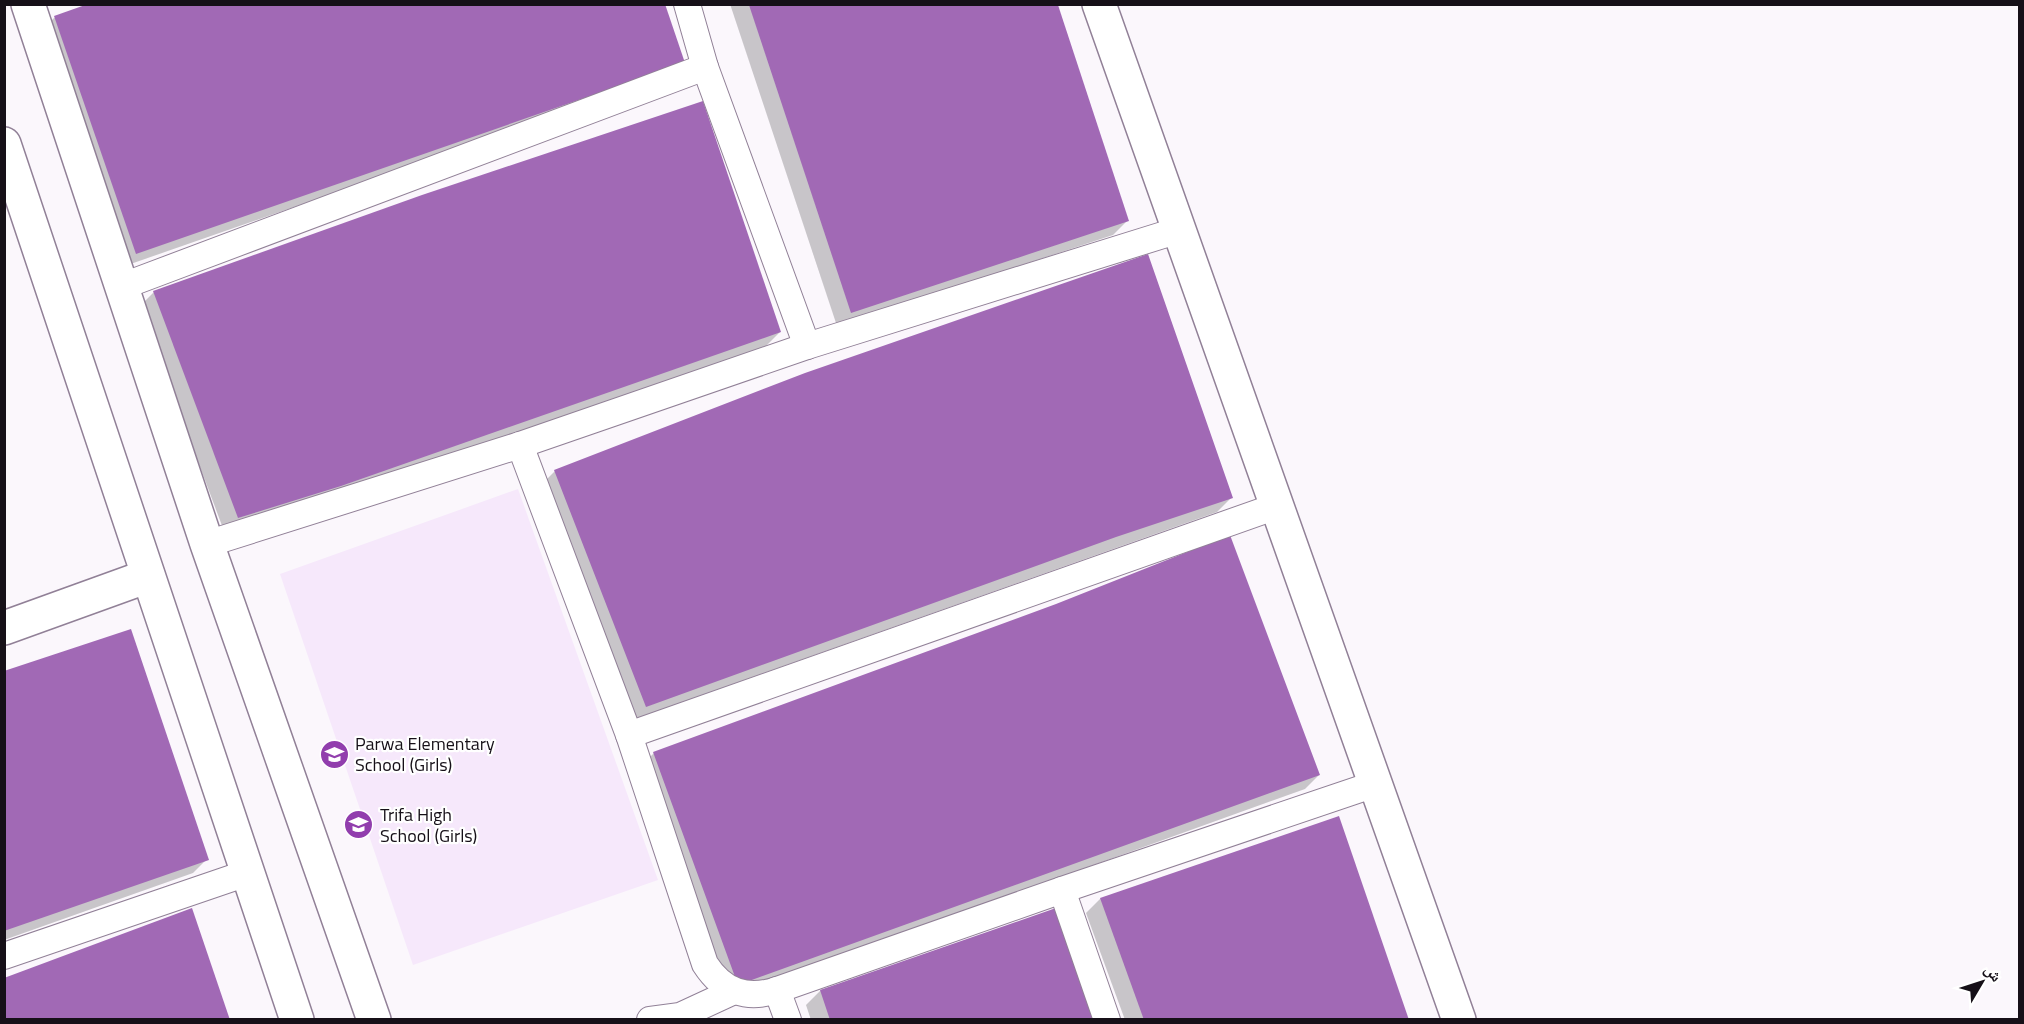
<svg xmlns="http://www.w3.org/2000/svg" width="2024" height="1024" font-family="'Titillium Web','Noto Naskh Arabic',sans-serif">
	<rect width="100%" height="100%" fill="#fbf7fc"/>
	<polygon fill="#f6e8fb" points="518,489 658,880 413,965 280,574"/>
	<g fill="#0003">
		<polygon points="94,4 669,76 122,267 40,32 54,18"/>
		<polygon points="730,4 1055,4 1127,221 1113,235 837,326"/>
		<polygon points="154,292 780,332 766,346 272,518 224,531 140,306"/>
		<polygon points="555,471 1231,498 1217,512 632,720 541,485"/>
		<polygon points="4,673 207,859 193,873 4,940"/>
		<polygon points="654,753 1319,775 1305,789 724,998 640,767"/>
		<polygon points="1338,818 1407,1020 1125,1020 1086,913 1100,899"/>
		<polygon points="1055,910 1094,1020 811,1020 806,1005 820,991"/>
	</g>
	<g fill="#a169b5">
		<polygon points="88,4 665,4 685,63 136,254 54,16"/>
		<polygon points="749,5 1058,5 1129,221 851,313"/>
		<polygon points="703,101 781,332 341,486 238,518 153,291 422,195"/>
		<polygon points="1148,254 1233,498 1116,537 646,707 554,470 805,373"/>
		<polygon points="1230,535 1320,775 738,985 653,752 1056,604"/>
		<polygon points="131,629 209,860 4,931 4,671"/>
		<polygon points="1339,816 1409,1020 1144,1020 1100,898"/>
		<polygon points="192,908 230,1020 4,1020 4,978"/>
		<polygon points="1056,908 1096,1020 830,1020 820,990"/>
	</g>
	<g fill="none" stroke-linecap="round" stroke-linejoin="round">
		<defs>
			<g id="minor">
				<polyline points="687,4 705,67 807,346"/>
				<polyline points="123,286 705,67"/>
				<path d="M520 445 629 735 705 964C723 992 747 1000 777 990L1062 890 1375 784"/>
				<polyline points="207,544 520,445 807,346 1179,230"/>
				<polyline points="629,735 1277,506"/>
				<polyline points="1062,890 1107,1020"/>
				<polyline points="4,956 247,873"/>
				<polyline points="777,990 788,1020"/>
				<polyline points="650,1020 680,1016 734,991"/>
			</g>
			<g id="tertiary">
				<polyline points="1099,4 1459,1020"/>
				<polyline points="4,628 148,576"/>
			</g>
			<g id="secondary">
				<polyline points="28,4 207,544 374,1020"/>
				<polyline points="4,144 297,1020"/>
			</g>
		</defs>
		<use href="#minor" stroke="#918097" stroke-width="28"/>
		<use href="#tertiary" stroke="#918097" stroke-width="36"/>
		<use href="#secondary" stroke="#918097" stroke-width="36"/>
		<use href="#minor" stroke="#fff" stroke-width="26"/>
		<use href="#tertiary" stroke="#fff" stroke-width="33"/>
		<use href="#secondary" stroke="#fff" stroke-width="33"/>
	</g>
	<defs>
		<symbol id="school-disc" viewBox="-11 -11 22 22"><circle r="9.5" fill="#913ead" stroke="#fff"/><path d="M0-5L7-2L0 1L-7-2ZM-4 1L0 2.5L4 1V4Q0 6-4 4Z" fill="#fff"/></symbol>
	</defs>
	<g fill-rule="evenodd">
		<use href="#school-disc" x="318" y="738" width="33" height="33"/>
		<use href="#school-disc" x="342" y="808" width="33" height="33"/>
	</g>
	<g text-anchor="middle" stroke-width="4.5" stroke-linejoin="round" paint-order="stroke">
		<g font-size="18" fill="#161018" stroke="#fff" text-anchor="start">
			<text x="355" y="750">Parwa Elementary<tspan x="355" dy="21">School (Girls)</tspan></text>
			<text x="380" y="821">Trifa High<tspan x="380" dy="21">School (Girls)</tspan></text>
		</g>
	</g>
	<rect width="2024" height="1024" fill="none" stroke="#161018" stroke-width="12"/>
	<g transform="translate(1982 982) rotate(51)" stroke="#ffffff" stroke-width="4.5" paint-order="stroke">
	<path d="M0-4.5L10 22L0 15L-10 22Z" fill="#161018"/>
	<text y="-9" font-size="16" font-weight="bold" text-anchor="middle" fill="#161018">ش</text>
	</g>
</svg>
